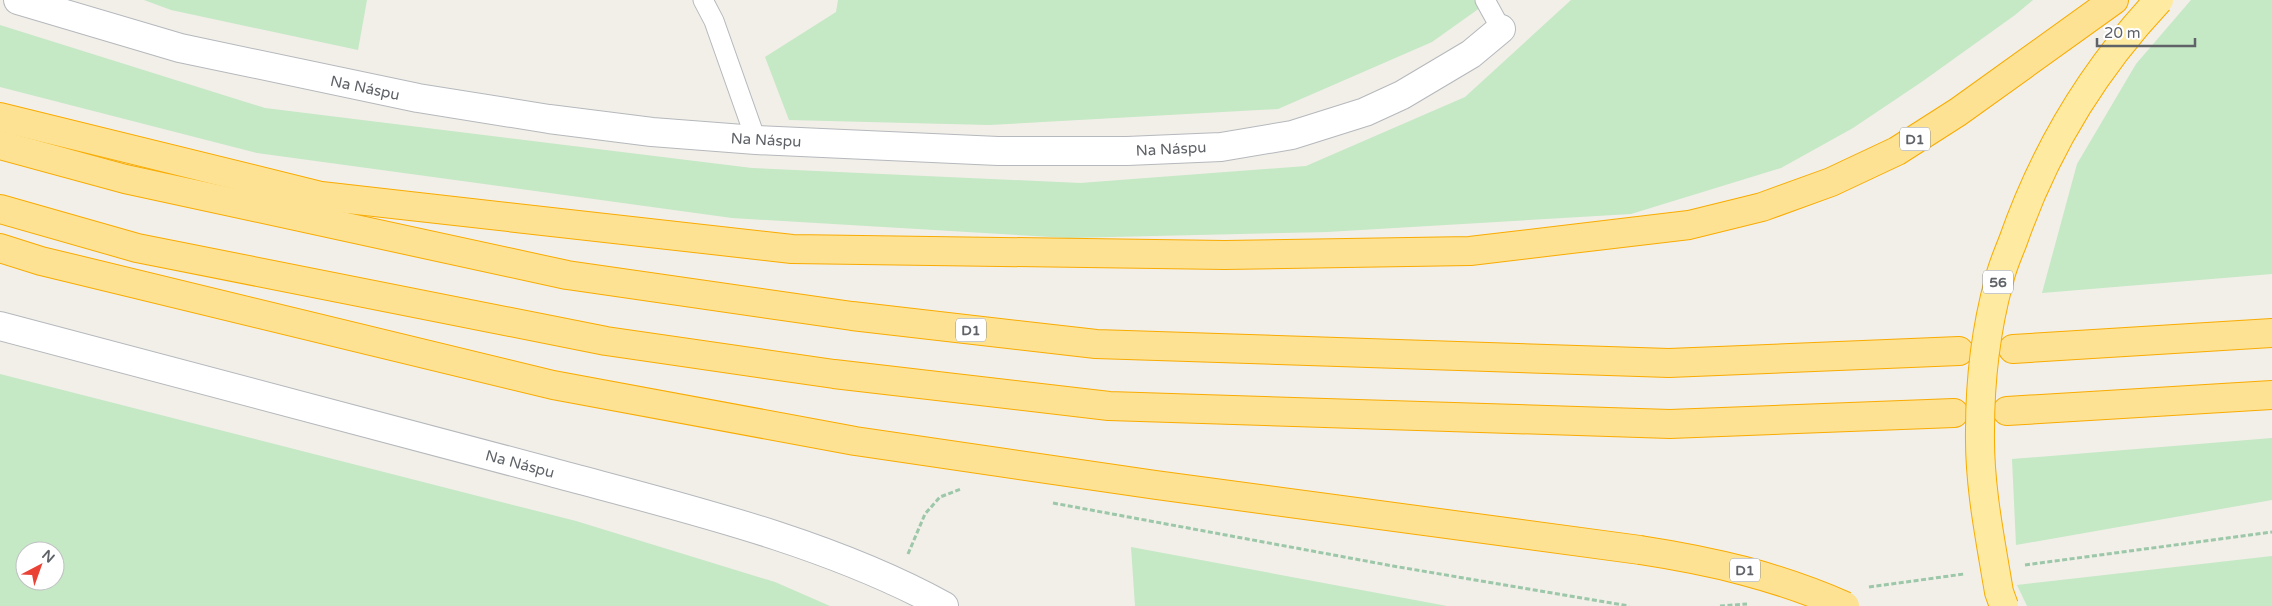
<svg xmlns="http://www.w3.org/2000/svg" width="2272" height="606" font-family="'Varela Round',sans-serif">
	<rect width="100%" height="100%" fill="#f1efe8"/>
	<g fill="#c5e8c5" fill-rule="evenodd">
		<polygon points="144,0 367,0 358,50 171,10"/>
		<polygon points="838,0 1491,0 1432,42 1278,109 989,125 789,120 765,57 836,12"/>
		<polygon points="1571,0 2033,0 2015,15 1923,81 1853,128 1781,168 1631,214 1327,232 1068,238 732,218 257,153 0,87 0,25 265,108 752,168 1080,183 1306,166 1465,97"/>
		<polygon points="2191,0 2272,0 2272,274 2042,293 2077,164 2136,64"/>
		<path d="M0 374 576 521 775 582 830 606H0ZM25 551H55V581H25Z"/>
		<polygon points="2272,438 2272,500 2016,545 2012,459"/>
		<polygon points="1131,547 1447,606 1135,606"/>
		<polygon points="2272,556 2272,606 2027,606 2017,585"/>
	</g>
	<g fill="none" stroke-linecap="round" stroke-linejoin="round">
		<defs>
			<g id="service">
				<polyline points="703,0 714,21 756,140"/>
				<polyline points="1485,0 1501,29"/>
			</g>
			<g id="minor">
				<polyline points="18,0 180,48 418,98 549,119 652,132 756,140 998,151 1127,151 1221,147 1292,135 1365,112 1402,95 1471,54 1501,29"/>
				<path d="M0 326C184 374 368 422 551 472 680 507 826 541 944 606"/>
			</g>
			<g id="motorway">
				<polyline points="0,117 321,196 792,249 1225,255 1470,251 1689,225 1762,207 1831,182 1897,151 1958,112 2114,0"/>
				<polyline points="0,145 125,179 567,275 852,316 1096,344 1669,363 1959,351"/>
				<polyline points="0,209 137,248 606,341 834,374 1109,406 1670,424 1954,413"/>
				<polyline points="0,248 41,261 553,385 855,441 1156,485 1640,550"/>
				<polyline points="2013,349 2272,333"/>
				<polyline points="2007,411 2272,395"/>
			</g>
		</defs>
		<use href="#service" stroke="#b5b8bc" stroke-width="21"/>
		<use href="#minor" stroke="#b5b8bc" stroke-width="30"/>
		<use href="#motorway" stroke="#f9ab00" stroke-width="30"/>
		<g stroke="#9cc7a9" stroke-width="3" stroke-dasharray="5 2.5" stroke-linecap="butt">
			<polyline points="1053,503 1393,566 1629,606"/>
			<polyline points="908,554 925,514 940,497 961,489"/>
			<polyline points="2025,565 2272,532"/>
			<polyline points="1869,587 1964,574"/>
			<polyline points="1720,606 1747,604"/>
		</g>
		<use href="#service" stroke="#fff" stroke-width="19"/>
		<use href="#minor" stroke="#fff" stroke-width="28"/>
		<use href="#motorway" stroke="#fde293" stroke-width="28"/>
		<defs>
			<path id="trunk-bridge" d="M2004 606 1999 592C1990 538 1979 485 1980 431 1980 381 1986 329 1999 281 2002 267 2008 254 2013 241 2044 152 2094 69 2159 0"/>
			<path id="motorway-bridge" d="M1640 550C1712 561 1777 576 1845 606"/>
		</defs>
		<use href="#trunk-bridge" stroke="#f9ab00" stroke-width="30" stroke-linecap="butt"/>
		<use href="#motorway-bridge" stroke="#f9ab00" stroke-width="30" stroke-linecap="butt"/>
		<use href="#trunk-bridge" stroke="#feeaa1" stroke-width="28"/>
		<use href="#motorway-bridge" stroke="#fde293" stroke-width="28"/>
	</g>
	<g text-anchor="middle" stroke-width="4" stroke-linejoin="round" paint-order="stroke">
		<g fill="#fff" stroke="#8f9295" stroke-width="1">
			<rect x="1900" y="127.5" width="30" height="23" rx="4"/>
			<rect x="1983" y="270.5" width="30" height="23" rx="4"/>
			<rect x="956" y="318.5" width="30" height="23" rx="4"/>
			<rect x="1730" y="558.5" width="30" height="23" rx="4"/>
		</g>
		<g font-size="14" font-weight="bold" fill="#5f6368">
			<text x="1915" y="144">D1</text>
			<text x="1998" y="287">56</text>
			<text x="971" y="335">D1</text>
			<text x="1745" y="575">D1</text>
		</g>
		<g font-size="15" fill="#5f6368" stroke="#fff">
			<text transform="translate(365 88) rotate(12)" y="5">Na Náspu</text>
			<text transform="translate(766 140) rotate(3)" y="5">Na Náspu</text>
			<text transform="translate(1171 149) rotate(-3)" y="5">Na Náspu</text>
			<text transform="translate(520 464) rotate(15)" y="5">Na Náspu</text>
		</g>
	</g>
	<g transform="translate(40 566) rotate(41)"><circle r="24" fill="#ffffff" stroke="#bfc1c3"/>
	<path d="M0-4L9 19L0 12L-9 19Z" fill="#ea4335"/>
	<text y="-8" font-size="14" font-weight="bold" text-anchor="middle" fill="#5f6368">N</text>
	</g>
	<path d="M2097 38v8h98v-8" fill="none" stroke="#5f6368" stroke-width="2.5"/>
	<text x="2104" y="38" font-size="15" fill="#5f6368" stroke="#ffffff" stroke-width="4" paint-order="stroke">20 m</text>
</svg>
